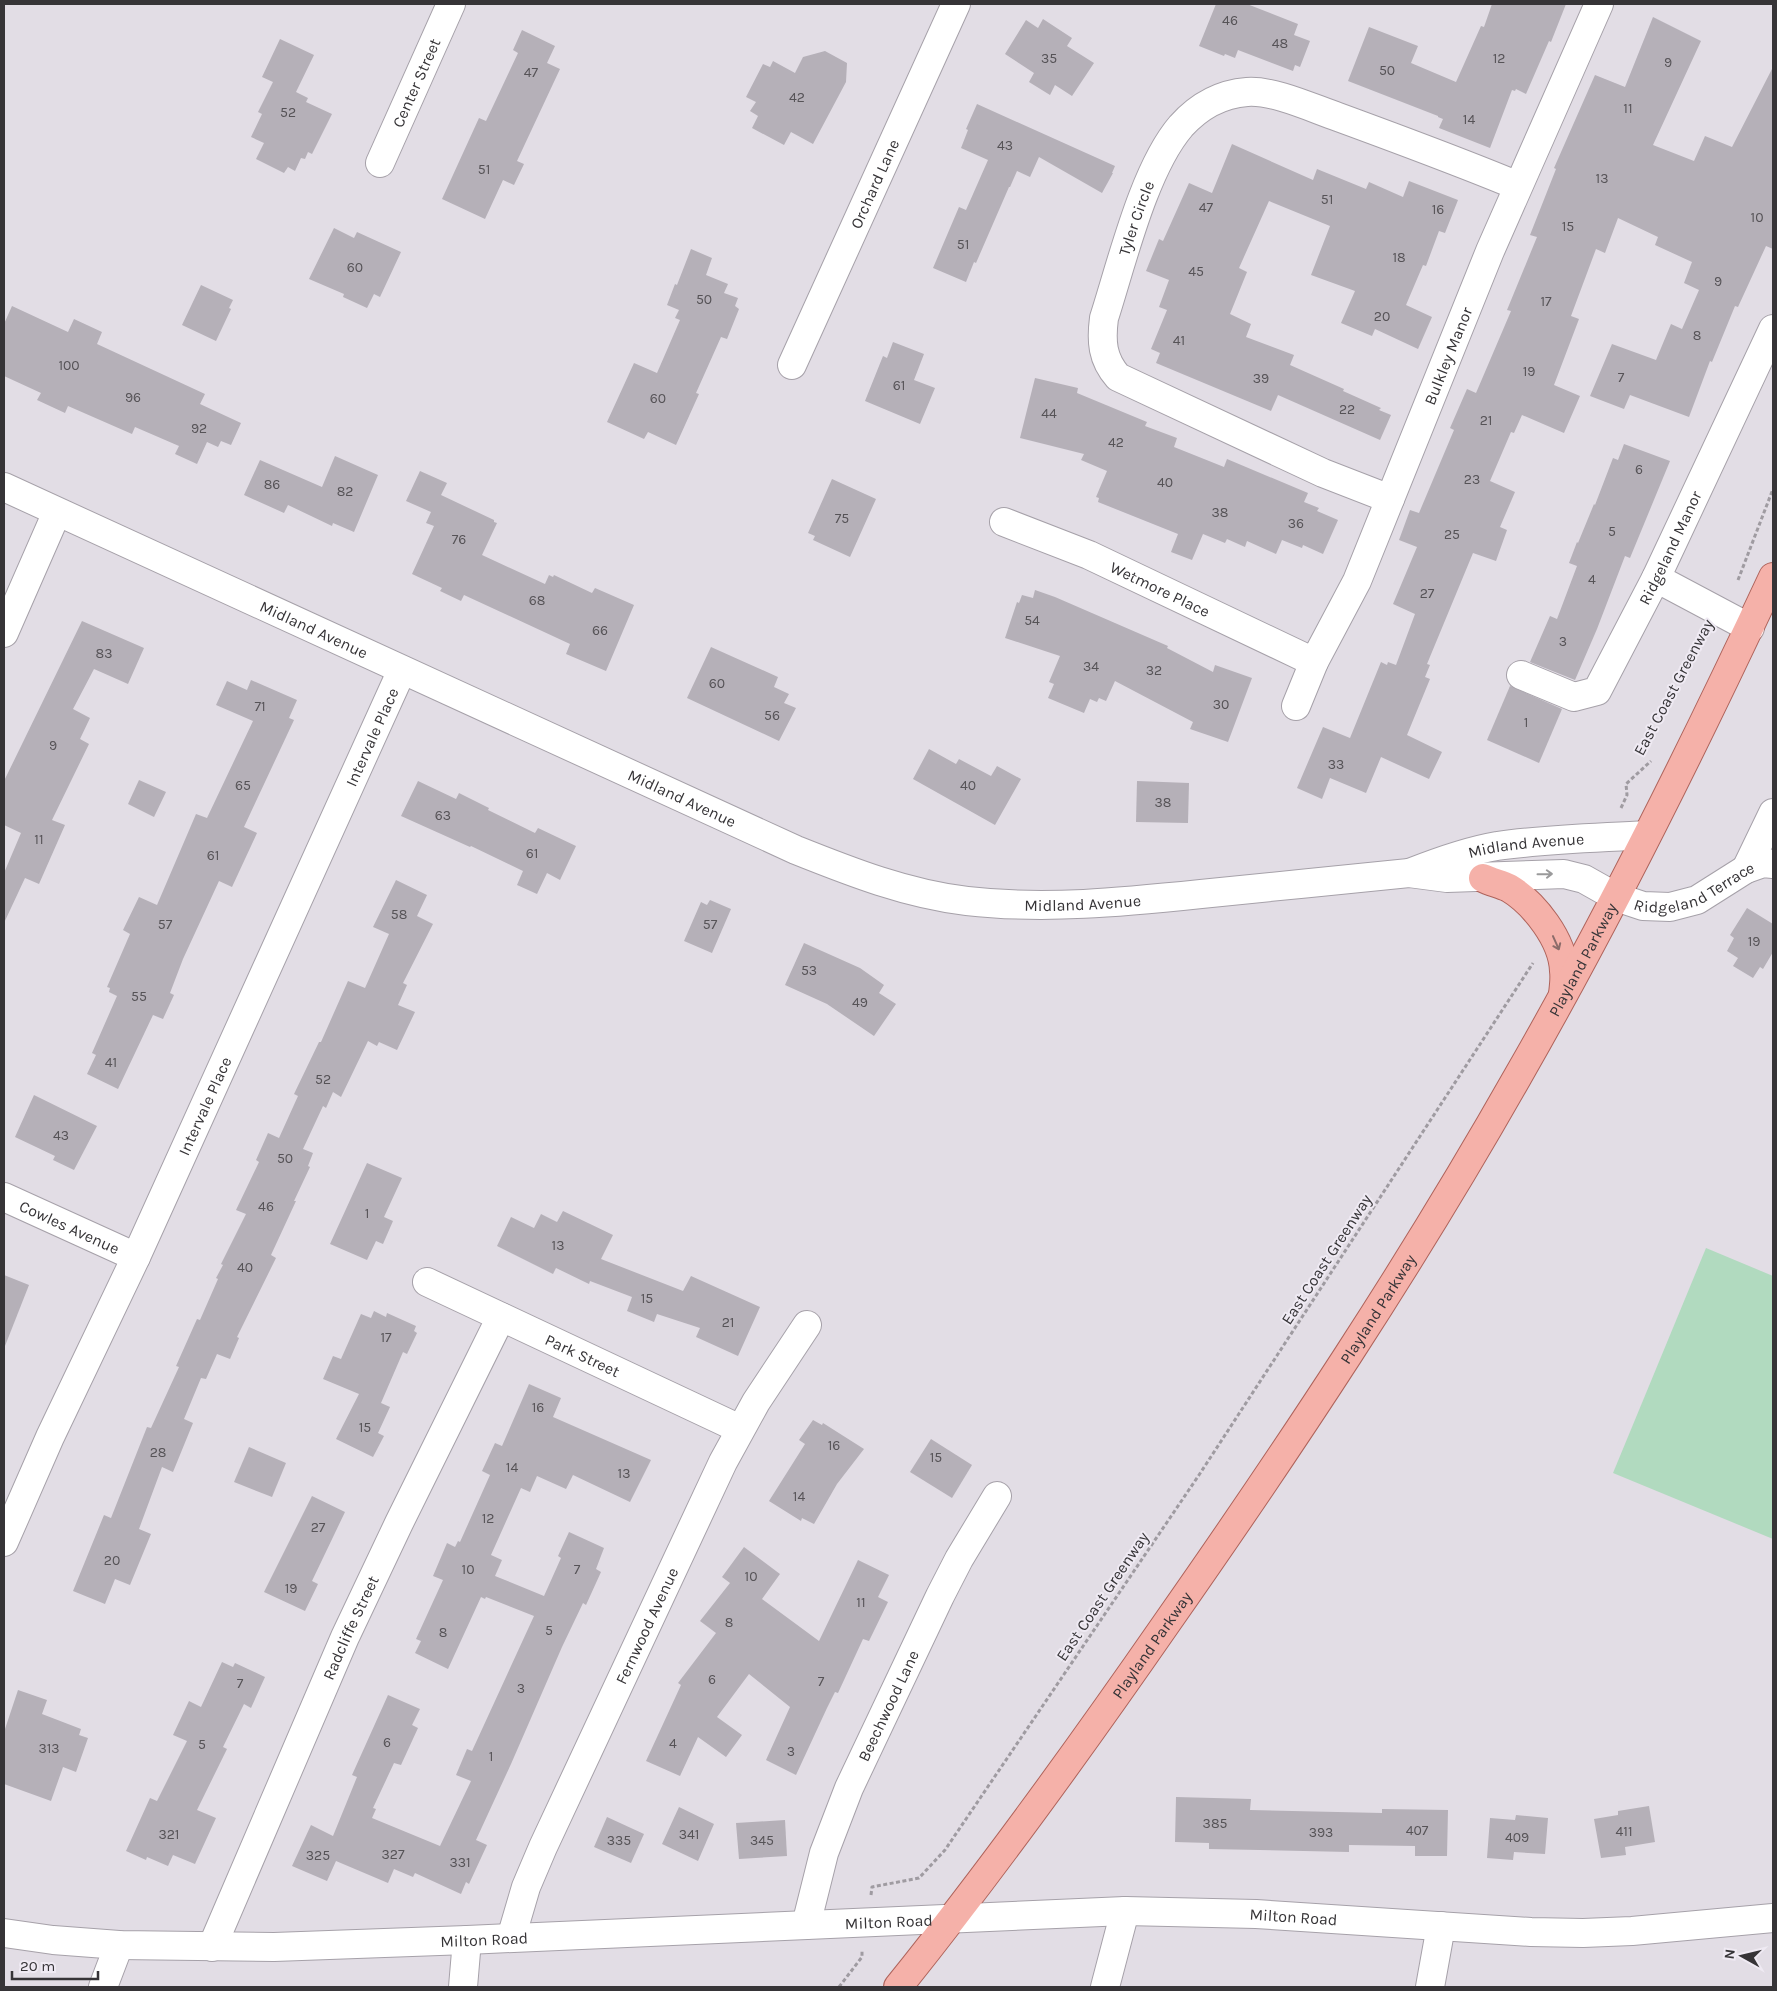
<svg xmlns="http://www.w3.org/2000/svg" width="1777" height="1991" font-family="Karla,sans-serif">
	<rect width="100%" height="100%" fill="#e2dde5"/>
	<polygon fill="#b1dabf" points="1706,1248 1773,1276 1773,1539 1613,1473"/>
	<g fill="#b5b0b8">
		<polygon points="1216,4 1247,4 1298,24 1294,35 1310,41 1300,67 1295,65 1293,71 1238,50 1235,58 1225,54 1224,56 1199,46"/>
		<polygon points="1492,4 1566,4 1551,42 1549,41 1526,94 1516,89 1515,91 1512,90 1490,148 1439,128 1443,119 1438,117 1438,116 1348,81 1369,27 1418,46 1411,63 1456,82 1481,26 1484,27"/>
		<polygon points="1653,17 1701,41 1653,145 1694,161 1705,136 1732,147 1773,67 1773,249 1766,246 1738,307 1735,306 1712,362 1710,361 1689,417 1630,395 1624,409 1590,396 1612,344 1656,360 1671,324 1682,329 1699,290 1684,283 1692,262 1655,245 1658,237 1618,218 1605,253 1596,249 1571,316 1579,319 1554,385 1580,396 1564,433 1522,415 1514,433 1511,432 1490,481 1515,492 1500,527 1507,530 1496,561 1473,553 1427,664 1430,665 1425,677 1430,679 1407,735 1442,752 1429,779 1381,757 1366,793 1330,778 1322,799 1297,788 1323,727 1350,738 1381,662 1387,665 1388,662 1396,665 1415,614 1393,604 1417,547 1399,540 1410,510 1419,513 1454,430 1450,428 1467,389 1476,393 1511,311 1507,310 1537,237 1530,235 1556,169 1554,168 1595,75 1625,87"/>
		<polygon points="1043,19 1072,38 1067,46 1094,63 1072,96 1055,85 1050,95 1029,82 1034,73 1005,54 1026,20 1038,28"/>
		<polygon points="522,30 555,46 547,63 560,69 517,161 524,164 514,185 503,180 485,219 442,199 479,118 486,121 518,53 513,50"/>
		<polygon points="280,39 314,55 296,92 308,98 306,102 332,114 312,154 308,152 305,159 301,158 295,171 288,167 284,173 256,159 264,143 251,137 262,114 258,112 273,82 262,77"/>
		<polygon points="825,51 847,63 846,82 813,144 791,132 784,145 752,128 758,116 750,111 756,102 746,97 763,64 770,67 773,61 795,73 803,57"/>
		<polygon points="977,104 1115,166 1112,173 1113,173 1102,193 1039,157 1030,177 1017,171 1010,187 1009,187 976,263 974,262 966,282 933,268 959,207 966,210 988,160 961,148 968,130 966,129"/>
		<polygon points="1232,144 1313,180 1317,169 1366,189 1369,182 1403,197 1409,181 1458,200 1445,233 1439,231 1426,266 1423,265 1406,305 1432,317 1418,349 1375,329 1372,336 1341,323 1355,291 1311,275 1330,226 1269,201 1239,268 1247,272 1230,314 1251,324 1246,337 1294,355 1290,365 1344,389 1343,391 1381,408 1379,410 1391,415 1380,440 1278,395 1271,411 1156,363 1160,353 1151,349 1167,310 1159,307 1169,280 1146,271 1159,239 1163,241 1189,183 1212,193"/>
		<polygon points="334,228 354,238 357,232 401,252 380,297 374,294 367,308 343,297 344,294 309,279"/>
		<polygon points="691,249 712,258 706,275 728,284 724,293 738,298 735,306 739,309 727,339 721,337 696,393 699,394 676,445 648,432 644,439 607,422 634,363 657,373 680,320 675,318 679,310 667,305 675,284 677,285"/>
		<polygon points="201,285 233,300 229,308 231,309 216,341 182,325"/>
		<polygon points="12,306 68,332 74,319 102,332 97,344 205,394 200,404 241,423 231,445 221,441 218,447 207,442 197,464 175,454 179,446 135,427 132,434 68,406 65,413 37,400 41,393 4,376 4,324"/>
		<polygon points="893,342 924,354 914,380 935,388 920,424 865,401 883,356 887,358"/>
		<polygon points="1035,378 1078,388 1077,393 1147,422 1145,426 1177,438 1174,447 1224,467 1227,459 1308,493 1304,502 1319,508 1317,511 1338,520 1323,554 1303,545 1302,548 1282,540 1276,554 1247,541 1245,547 1227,539 1225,543 1203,534 1192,560 1171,552 1178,534 1098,502 1099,498 1096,497 1107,471 1081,460 1084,454 1020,438"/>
		<polygon points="1624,444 1670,461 1630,558 1625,556 1597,629 1575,680 1530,662 1550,616 1557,619 1577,566 1569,563 1577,542 1578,543 1594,504 1595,505 1613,458 1618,460"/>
		<polygon points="335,456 378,475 354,532 333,523 332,526 288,505 284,513 244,495 260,460 322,487"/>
		<polygon points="420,471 447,483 441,495 494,520 494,522 497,523 482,555 545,584 549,575 553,577 554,575 592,593 595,588 634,605 606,671 566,654 570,644 464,595 461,601 440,591 442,588 412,574 434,526 426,523 431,512 406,501"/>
		<polygon points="832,479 876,499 850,557 813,540 815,536 808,533"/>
		<polygon points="1035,590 1055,597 1168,646 1167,648 1213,672 1215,665 1252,678 1228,742 1190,729 1193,722 1115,681 1106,701 1099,698 1097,702 1090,699 1084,713 1048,698 1054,684 1049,682 1060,656 1005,638 1017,602 1019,603 1022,595 1033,598"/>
		<polygon points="82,621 144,648 128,684 94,669 73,709 90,718 80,739 89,744 52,820 65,825 39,884 25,878 4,923 4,873 21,833 4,825 4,781"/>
		<polygon points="711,647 778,677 774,687 789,694 784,703 796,708 779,741 687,698"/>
		<polygon points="251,680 297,700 289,718 294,720 244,827 257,833 232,887 219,881 183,959 170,993 174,995 163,1019 153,1015 118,1089 87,1074 96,1055 92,1053 117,996 109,992 110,988 107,987 130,934 123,930 139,897 157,905 196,814 207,818 253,721 216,705 227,681 247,690"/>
		<polygon points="1510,686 1562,709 1539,763 1487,740"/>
		<polygon points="929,749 956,764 959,759 991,776 997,766 1021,779 995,825 913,779"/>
		<polygon points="139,780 166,792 154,817 128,804"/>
		<polygon points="418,781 456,799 459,793 489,808 488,810 535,833 538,828 576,846 560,880 547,873 537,894 517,885 523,871 471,846 470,847 401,816"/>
		<polygon points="1137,781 1189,783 1188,823 1136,822"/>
		<polygon points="396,880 427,895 417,916 433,924 403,983 407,985 398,1005 415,1012 397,1050 379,1042 377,1046 368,1041 341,1097 333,1092 326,1108 323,1106 303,1149 313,1153 308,1166 310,1167 294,1201 296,1201 271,1255 276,1258 237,1337 239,1338 230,1359 217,1354 206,1379 201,1378 184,1419 193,1423 173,1472 162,1467 139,1529 151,1534 130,1585 115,1579 105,1604 73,1591 104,1515 111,1518 147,1427 151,1428 179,1367 176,1366 197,1319 200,1320 218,1279 216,1278 223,1265 221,1264 246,1214 236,1210 259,1162 256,1160 268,1133 279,1138 298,1096 294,1094 319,1042 321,1042 348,981 365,988 389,934 373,927"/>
		<polygon points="710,900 731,909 712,953 684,941 701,902 707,905"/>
		<polygon points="1747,908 1773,924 1773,952 1763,969 1760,967 1753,978 1733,966 1738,958 1727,951 1734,938 1730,935"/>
		<polygon points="804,943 860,968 884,985 879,993 896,1004 874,1036 827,1004 785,985"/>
		<polygon points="34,1095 97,1126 74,1170 53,1160 55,1156 15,1137"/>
		<polygon points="367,1163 402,1178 384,1217 393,1221 383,1244 376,1241 367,1260 330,1244"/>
		<polygon points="563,1211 613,1235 601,1259 683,1291 691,1276 760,1307 738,1356 696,1337 700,1328 657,1314 654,1322 627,1311 632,1297 590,1281 589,1284 556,1268 553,1274 497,1246 511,1217 534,1228 541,1214 557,1222"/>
		<polygon points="4,1275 29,1285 5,1346 4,1345"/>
		<polygon points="374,1311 386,1317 387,1313 416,1326 414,1331 417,1333 407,1354 403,1352 381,1403 390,1407 378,1433 384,1436 373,1457 336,1439 359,1394 323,1379 333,1356 341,1359 361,1314 371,1318"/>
		<polygon points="529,1384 561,1398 553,1417 651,1460 630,1502 573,1475 566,1489 537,1476 530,1492 521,1488 491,1555 502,1560 495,1576 544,1596 561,1558 558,1556 569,1532 604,1548 596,1569 601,1572 586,1605 583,1603 562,1647 511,1764 476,1840 487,1845 469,1884 466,1882 461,1894 415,1873 413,1877 394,1869 388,1883 336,1861 327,1881 292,1866 311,1825 333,1836 357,1777 352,1775 388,1695 420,1709 412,1725 418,1728 401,1765 394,1763 373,1808 376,1809 372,1818 440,1846 471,1781 456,1775 467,1749 472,1751 534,1616 486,1597 485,1599 481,1597 448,1669 415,1653 421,1641 416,1639 443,1580 433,1576 447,1543 455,1547 458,1541 460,1542 490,1475 482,1471 495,1443 502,1446"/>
		<polygon points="813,1420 822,1425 823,1423 864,1449 837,1484 814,1524 802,1518 801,1521 769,1501 805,1444 799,1440"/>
		<polygon points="931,1439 972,1465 952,1498 910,1472"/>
		<polygon points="249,1447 286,1463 272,1497 234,1482"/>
		<polygon points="312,1496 345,1512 312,1581 318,1584 305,1611 264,1592"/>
		<polygon points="744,1547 780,1574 762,1599 819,1641 858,1560 889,1575 878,1597 888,1602 869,1641 863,1639 838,1693 835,1692 827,1708 796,1775 766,1760 790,1707 749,1674 717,1717 742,1735 726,1757 698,1737 680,1776 646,1761 681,1685 678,1683 716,1633 700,1621 730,1583 722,1577"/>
		<polygon points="222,1662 233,1667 235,1663 265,1677 251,1708 244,1704 223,1747 227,1749 197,1810 216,1818 195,1864 173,1855 168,1866 147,1857 146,1860 126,1851 150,1798 157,1801 187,1741 173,1735 189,1701 201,1707"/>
		<polygon points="18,1690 47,1700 42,1714 81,1729 79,1735 88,1738 76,1772 63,1767 51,1801 4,1784 4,1732"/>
		<polygon points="1176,1797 1251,1799 1250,1810 1382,1813 1382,1809 1448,1810 1447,1856 1415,1856 1415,1846 1349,1845 1349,1852 1209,1849 1209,1843 1175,1842"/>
		<polygon points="1649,1806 1655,1842 1625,1847 1626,1855 1601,1858 1594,1819 1618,1815 1618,1811"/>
		<polygon points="679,1807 714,1824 698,1861 662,1844"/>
		<polygon points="1516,1815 1548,1818 1545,1854 1514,1852 1513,1860 1487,1858 1490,1818 1515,1820"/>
		<polygon points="607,1817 644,1834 631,1863 594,1847"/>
		<polygon points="785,1820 787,1856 739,1859 736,1823"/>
	</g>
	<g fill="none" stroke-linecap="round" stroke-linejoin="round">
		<defs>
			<g id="minor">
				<path id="s1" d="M380 163 451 4"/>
				<path id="s2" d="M792 365 956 4"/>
				<path id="s3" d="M4 487 796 850C851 872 907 894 967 901 1045 910 1123 902 1201 894 1270 887 1340 880 1409 873L1447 878 1564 874 1584 879 1616 897 1643 906 1670 907 1697 900 1746 869 1763 863 1773 864"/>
				<path id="s4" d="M1390 499 1323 473 1118 377C1102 359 1101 341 1104 318 1122 262 1144 169 1181 126 1199 106 1221 94 1247 92 1274 90 1312 108 1338 117 1398 139 1458 161 1518 186"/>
				<path id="s5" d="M1004 522 1089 555 1314 662"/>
				<polyline points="1656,578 1750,628"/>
				<polyline points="4,633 57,512"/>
				<path id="s6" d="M1521 675 1574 697 1597 691 1656 578 1773 329"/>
				<path id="s7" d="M1296 706 1314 662 1357 581 1490 251 1599 4"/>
				<polyline points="1746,869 1773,813"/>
				<path id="s8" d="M1412 872C1440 861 1468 851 1497 846 1546 839 1597 838 1646 835"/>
				<path id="s9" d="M4 1197 136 1257"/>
				<path id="s10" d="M427 1282 740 1429"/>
				<path id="s11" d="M4 1542 50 1437 136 1257 402 670"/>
				<path id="s12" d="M806 1925 824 1853 849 1788 940 1596 959 1559 997 1496"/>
				<path id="s13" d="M4 1933 53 1940 119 1945 274 1947 467 1940 1125 1911 1256 1914 1531 1932 1583 1933 1632 1931 1773 1918"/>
				<path id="s14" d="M511 1938 526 1887 543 1847 723 1462 756 1402 807 1325"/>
				<path id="s15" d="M212 1947 345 1637 399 1523 501 1317"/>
				<polyline points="103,1987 119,1945"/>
				<polyline points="463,1987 467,1940"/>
				<polyline points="1105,1987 1125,1911"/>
				<polyline points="1430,1987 1441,1926"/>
			</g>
			<g id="major">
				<path d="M1483 878C1491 882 1501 884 1509 888 1534 903 1563 940 1564 971 1565 978 1564 986 1563 994"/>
				<path id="s16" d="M898 1987C992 1870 1080 1748 1166 1624 1290 1447 1411 1265 1518 1076 1611 914 1694 746 1773 577"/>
			</g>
		</defs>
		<use href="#minor" stroke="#a6a1a9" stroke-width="30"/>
		<use href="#major" stroke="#ae635b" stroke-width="30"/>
		<g stroke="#9f9ba1" stroke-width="3" stroke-dasharray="4 2.5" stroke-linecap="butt">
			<polyline points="1738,580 1773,489"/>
			<polyline points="1621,808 1627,795 1626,784 1651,761"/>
			<polyline points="871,1895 872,1887 919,1878 945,1850 1199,1475 1533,963"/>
			<polyline points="839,1987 862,1957 862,1951"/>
		</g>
		<use href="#minor" stroke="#fff" stroke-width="28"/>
		<use href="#major" stroke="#f5b1a9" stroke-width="28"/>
	</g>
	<defs><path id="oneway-shaft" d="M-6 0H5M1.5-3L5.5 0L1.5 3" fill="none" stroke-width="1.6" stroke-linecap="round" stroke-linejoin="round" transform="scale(1.25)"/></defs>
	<use stroke="#9a9a9b" href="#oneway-shaft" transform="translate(1545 874) rotate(-1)"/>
	<use stroke="#8c6c6a" href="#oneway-shaft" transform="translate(1556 943) rotate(66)"/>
	<g text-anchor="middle" stroke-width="4" stroke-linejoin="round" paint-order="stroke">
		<g font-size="14" fill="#565357">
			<text x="1230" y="25">46</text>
			<text x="1280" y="48">48</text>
			<text x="1049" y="63">35</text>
			<text x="1499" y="63">12</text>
			<text x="1668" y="67">9</text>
			<text x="1387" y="75">50</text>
			<text x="531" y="77">47</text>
			<text x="797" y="102">42</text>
			<text x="1628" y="113">11</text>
			<text x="288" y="117">52</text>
			<text x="1469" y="124">14</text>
			<text x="1005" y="150">43</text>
			<text x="484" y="174">51</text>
			<text x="1602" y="183">13</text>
			<text x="1327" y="204">51</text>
			<text x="1206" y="212">47</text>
			<text x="1438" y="214">16</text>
			<text x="1757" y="222">10</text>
			<text x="1568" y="231">15</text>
			<text x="963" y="249">51</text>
			<text x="1399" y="262">18</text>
			<text x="355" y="272">60</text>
			<text x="1196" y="276">45</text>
			<text x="1718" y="286">9</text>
			<text x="704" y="304">50</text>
			<text x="1546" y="306">17</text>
			<text x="1382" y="321">20</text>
			<text x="1697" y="340">8</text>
			<text x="1179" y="345">41</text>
			<text x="69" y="370">100</text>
			<text x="1529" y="376">19</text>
			<text x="1621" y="382">7</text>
			<text x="1261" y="383">39</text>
			<text x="899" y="390">61</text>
			<text x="133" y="402">96</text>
			<text x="658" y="403">60</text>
			<text x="1347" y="414">22</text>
			<text x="1049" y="418">44</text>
			<text x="1486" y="425">21</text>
			<text x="199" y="433">92</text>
			<text x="1116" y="447">42</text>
			<text x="1639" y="474">6</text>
			<text x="1472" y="484">23</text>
			<text x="1165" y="487">40</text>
			<text x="272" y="489">86</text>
			<text x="345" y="496">82</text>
			<text x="1220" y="517">38</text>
			<text x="842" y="523">75</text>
			<text x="1296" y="528">36</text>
			<text x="1612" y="536">5</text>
			<text x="1452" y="539">25</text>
			<text x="459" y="544">76</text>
			<text x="1592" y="584">4</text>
			<text x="1427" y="598">27</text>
			<text x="537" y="605">68</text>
			<text x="1032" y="625">54</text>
			<text x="600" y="635">66</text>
			<text x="1563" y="646">3</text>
			<text x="104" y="658">83</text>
			<text x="1091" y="671">34</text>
			<text x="1154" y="675">32</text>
			<text x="717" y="688">60</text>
			<text x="1221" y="709">30</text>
			<text x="260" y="711">71</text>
			<text x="772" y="720">56</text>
			<text x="1526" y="727">1</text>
			<text x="53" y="750">9</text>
			<text x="1336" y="769">33</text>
			<text x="243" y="790">65</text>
			<text x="968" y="790">40</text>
			<text x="1163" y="807">38</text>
			<text x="443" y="820">63</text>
			<text x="39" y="844">11</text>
			<text x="532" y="858">61</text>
			<text x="213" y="860">61</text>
			<text x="399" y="919">58</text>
			<text x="165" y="929">57</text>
			<text x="710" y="929">57</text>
			<text x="1754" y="946">19</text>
			<text x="809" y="975">53</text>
			<text x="139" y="1001">55</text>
			<text x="860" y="1007">49</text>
			<text x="111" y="1067">41</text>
			<text x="323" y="1084">52</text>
			<text x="61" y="1140">43</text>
			<text x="285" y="1163">50</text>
			<text x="266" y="1211">46</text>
			<text x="367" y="1218">1</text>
			<text x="558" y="1250">13</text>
			<text x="245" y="1272">40</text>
			<text x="647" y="1303">15</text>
			<text x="728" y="1327">21</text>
			<text x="386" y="1342">17</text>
			<text x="538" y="1412">16</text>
			<text x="365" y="1432">15</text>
			<text x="834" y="1450">16</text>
			<text x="158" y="1457">28</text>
			<text x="936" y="1462">15</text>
			<text x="512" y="1472">14</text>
			<text x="624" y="1478">13</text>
			<text x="799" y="1501">14</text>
			<text x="488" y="1523">12</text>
			<text x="318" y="1532">27</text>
			<text x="112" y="1565">20</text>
			<text x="468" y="1574">10</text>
			<text x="577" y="1574">7</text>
			<text x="751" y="1581">10</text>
			<text x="291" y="1593">19</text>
			<text x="861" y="1607">11</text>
			<text x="729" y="1627">8</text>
			<text x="549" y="1635">5</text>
			<text x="443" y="1637">8</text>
			<text x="712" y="1684">6</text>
			<text x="821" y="1686">7</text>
			<text x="240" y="1688">7</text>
			<text x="521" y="1693">3</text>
			<text x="387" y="1747">6</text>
			<text x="673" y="1748">4</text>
			<text x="202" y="1749">5</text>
			<text x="49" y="1753">313</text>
			<text x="791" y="1756">3</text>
			<text x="491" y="1761">1</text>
			<text x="1215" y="1828">385</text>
			<text x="1417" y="1835">407</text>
			<text x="1624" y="1836">411</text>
			<text x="1321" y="1837">393</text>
			<text x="169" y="1839">321</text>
			<text x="689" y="1839">341</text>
			<text x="1517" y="1842">409</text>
			<text x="619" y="1845">335</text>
			<text x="762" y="1845">345</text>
			<text x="393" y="1859">327</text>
			<text x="318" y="1860">325</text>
			<text x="460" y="1867">331</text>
		</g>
		<g font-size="16" fill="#363437" stroke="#efeaf3">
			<text dy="6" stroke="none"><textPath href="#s1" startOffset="88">Center Street</textPath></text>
			<text dy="6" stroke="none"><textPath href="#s2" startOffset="199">Orchard Lane</textPath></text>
			<text dy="6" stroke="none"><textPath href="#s4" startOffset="466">Tyler Circle</textPath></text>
			<text dy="6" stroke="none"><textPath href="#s7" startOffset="382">Bulkley Manor</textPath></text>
			<text dy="6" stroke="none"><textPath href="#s6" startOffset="242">Ridgeland Manor</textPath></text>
			<text dy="6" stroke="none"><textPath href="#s5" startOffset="170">Wetmore Place</textPath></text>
			<text dy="6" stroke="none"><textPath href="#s3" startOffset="341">Midland Avenue</textPath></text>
			<text transform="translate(1673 687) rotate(-62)" y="6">East Coast Greenway</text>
			<text dy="6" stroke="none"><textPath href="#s11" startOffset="885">Intervale Place</textPath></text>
			<text dy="6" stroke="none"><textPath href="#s3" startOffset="746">Midland Avenue</textPath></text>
			<text dy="6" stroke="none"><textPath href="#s8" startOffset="118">Midland Avenue</textPath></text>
			<text dy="6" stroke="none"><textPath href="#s3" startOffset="1791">Ridgeland Terrace</textPath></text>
			<text dy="6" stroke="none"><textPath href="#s3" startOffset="1166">Midland Avenue</textPath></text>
			<text dy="6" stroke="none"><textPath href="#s16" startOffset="1236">Playland Parkway</textPath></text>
			<text dy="6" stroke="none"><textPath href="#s11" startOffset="480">Intervale Place</textPath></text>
			<text dy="6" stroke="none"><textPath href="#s9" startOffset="72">Cowles Avenue</textPath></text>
			<text transform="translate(1326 1259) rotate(-57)" y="6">East Coast Greenway</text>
			<text dy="6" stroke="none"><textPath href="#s16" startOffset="831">Playland Parkway</textPath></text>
			<text dy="6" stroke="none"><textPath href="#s10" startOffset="172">Park Street</textPath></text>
			<text transform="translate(1102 1596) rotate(-56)" y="6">East Coast Greenway</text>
			<text dy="6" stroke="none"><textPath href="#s14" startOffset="341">Fernwood Avenue</textPath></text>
			<text dy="6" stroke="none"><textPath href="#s15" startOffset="348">Radcliffe Street</textPath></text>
			<text dy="6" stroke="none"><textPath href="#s16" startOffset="426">Playland Parkway</textPath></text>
			<text dy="6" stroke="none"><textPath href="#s12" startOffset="235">Beechwood Lane</textPath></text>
			<text dy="6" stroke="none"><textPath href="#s13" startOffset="1291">Milton Road</textPath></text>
			<text dy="6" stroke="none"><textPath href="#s13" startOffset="886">Milton Road</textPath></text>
			<text dy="6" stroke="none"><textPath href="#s13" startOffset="481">Milton Road</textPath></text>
		</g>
	</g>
	<rect width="1777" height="1991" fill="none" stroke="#363437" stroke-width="10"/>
	<g transform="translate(1742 1956) rotate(278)" stroke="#efeaf3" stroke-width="4" paint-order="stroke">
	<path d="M0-4L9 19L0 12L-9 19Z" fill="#363437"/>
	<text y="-8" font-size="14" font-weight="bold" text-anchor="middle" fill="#363437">N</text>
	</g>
	<path d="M12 1971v8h86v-8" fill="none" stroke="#363437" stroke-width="2.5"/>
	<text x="20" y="1971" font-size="15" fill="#363437" stroke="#efeaf3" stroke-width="4" paint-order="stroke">20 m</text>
</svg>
